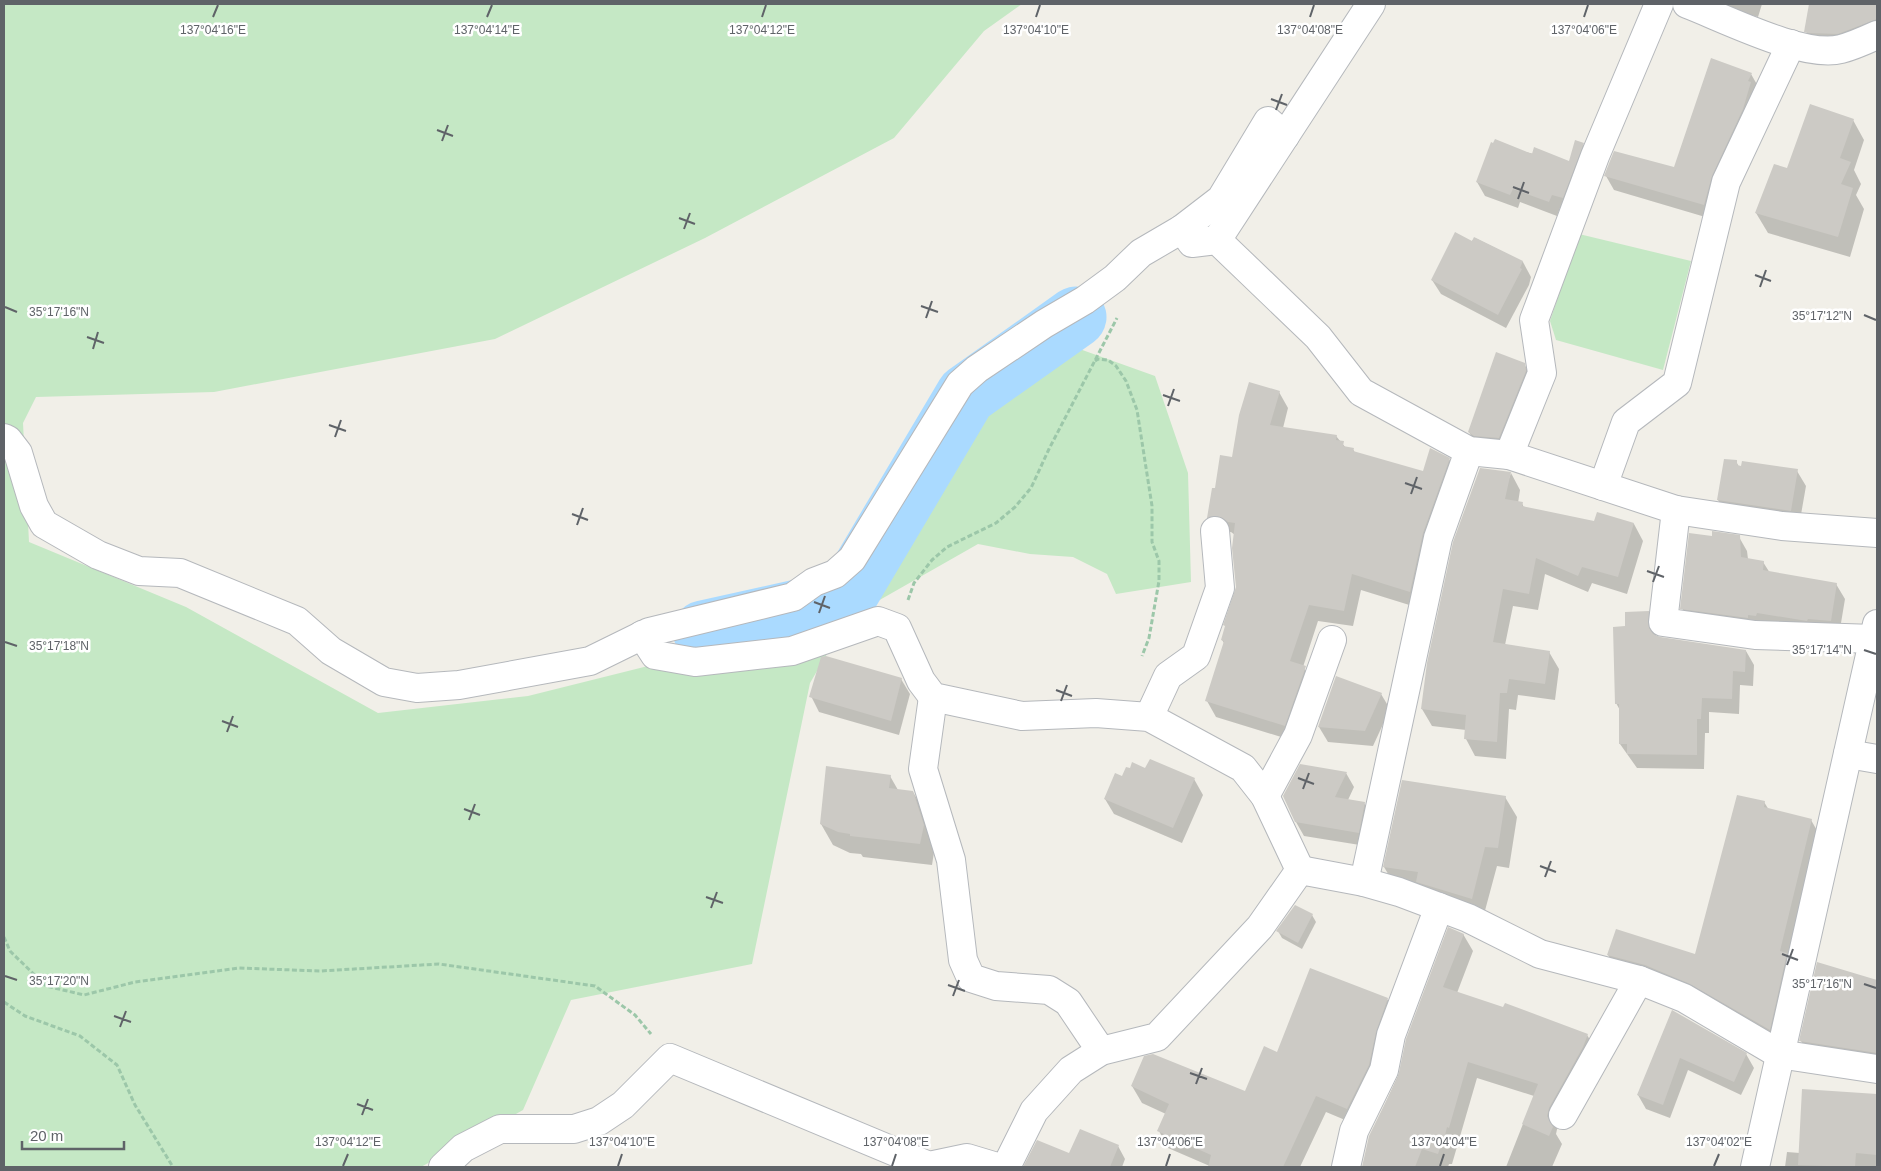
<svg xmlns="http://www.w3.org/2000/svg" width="1881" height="1171" font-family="Arial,sans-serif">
	<rect width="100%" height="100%" fill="#f1efe8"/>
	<g fill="#c5e8c5">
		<polygon points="4,4 1022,4 984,31 894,138 705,238 495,339 214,392 36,397 23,423 29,542 186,607 378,713 528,696 724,647 871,568 1032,332 1155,376 1188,473 1191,582 1116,594 1107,574 1073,557 1030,554 978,544 848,618 810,683 752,964 571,1000 523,1110 421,1167 4,1167"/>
		<polygon points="1579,234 1691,261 1663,370 1556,340 1550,321"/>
	</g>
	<g fill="#0003">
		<polygon points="1713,4 1762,4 1758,17"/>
		<polygon points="1811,4 1877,4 1877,40 1816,49 1806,31"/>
		<polygon points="1751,74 1759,88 1712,219 1614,190 1606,176 1675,168"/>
		<polygon points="1853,120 1864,140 1854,170 1861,184 1856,195 1864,209 1850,257 1768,233 1756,213 1788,169"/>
		<polygon points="1494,144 1570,163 1583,144 1591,158 1570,212 1560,208 1557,216 1520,202 1518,208 1485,196 1477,182"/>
		<polygon points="1475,238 1523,262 1531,277 1529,285 1506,328 1441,294 1432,280"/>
		<polygon points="1524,364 1533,379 1507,453 1478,448 1469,432"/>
		<polygon points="1279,392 1288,408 1283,428 1336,436 1346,448 1353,449 1355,453 1424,473 1449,459 1458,475 1419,608 1361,590 1353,626 1318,621 1303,667 1314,683 1294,741 1216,717 1207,701 1224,643 1222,640 1237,587 1235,535 1231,532 1218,533 1209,517 1216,490 1233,459"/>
		<polygon points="1736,461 1739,467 1797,471 1806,486 1799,526 1727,515 1718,500"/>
		<polygon points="1511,473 1520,490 1518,503 1522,503 1524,508 1595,522 1634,524 1643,541 1627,594 1592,583 1588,592 1545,574 1538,610 1513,606 1505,645 1549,652 1559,669 1555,700 1518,695 1516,710 1509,709 1506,759 1475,756 1466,739 1466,730 1432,726 1422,709"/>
		<polygon points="1739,537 1747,551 1748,559 1763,562 1770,573 1836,584 1845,599 1839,635 1690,623 1682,608 1713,538"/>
		<polygon points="1648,612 1656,627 1656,637 1746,651 1754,665 1753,686 1740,685 1739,714 1709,712 1709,733 1705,733 1704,769 1637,768 1620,744 1621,712 1616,703 1627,628"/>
		<polygon points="901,679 910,694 899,735 819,712 811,696"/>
		<polygon points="1381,694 1390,709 1373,746 1328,742 1319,727"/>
		<polygon points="1146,770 1194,779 1203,795 1182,843 1114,814 1105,799 1123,778"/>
		<polygon points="1346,773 1354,787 1348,800 1364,803 1372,817 1366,846 1304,836 1296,822"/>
		<polygon points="890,776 898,790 913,792 925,813 935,846 932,865 863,857 861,854 850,853 833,845 821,824"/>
		<polygon points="1403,781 1505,797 1517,817 1509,868 1497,866 1483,918 1396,887 1384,867"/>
		<polygon points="1764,802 1769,810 1811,820 1819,834 1777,1043 1616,969 1608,955 1696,956"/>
		<polygon points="1312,915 1316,922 1302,949 1282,938 1278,931"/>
		<polygon points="1463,934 1473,951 1457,993 1587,1035 1597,1051 1558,1125 1556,1134 1562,1144 1552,1167 1506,1167 1534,1096 1477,1078 1452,1164 1449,1164 1448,1167 1363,1167 1370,1137"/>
		<polygon points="1872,981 1877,990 1877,1066 1809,1055 1801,1041"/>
		<polygon points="1387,999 1397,1016 1357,1125 1326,1112 1300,1167 1212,1167 1168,1148 1159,1131 1166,1114 1142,1103 1132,1086 1245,1092 1278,1054"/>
		<polygon points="1672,1012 1746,1054 1754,1068 1741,1095 1688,1070 1670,1118 1646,1109 1638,1095"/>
		<polygon points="1804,1091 1877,1095 1877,1167 1785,1167 1787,1152 1800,1153"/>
		<polygon points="1037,1142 1070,1155 1118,1146 1125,1159 1122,1167 1025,1167"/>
	</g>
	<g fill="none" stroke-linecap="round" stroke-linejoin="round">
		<polyline stroke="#aadaff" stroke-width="61" points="703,631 829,603 848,594 966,395 1076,317"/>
	</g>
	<g fill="#cccac5">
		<polygon points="1809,4 1877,4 1877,19 1838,34 1808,33 1804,32"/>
		<polygon points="1711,58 1752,73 1748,81 1751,82 1743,109 1712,176 1704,205 1604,176 1614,151 1674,167"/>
		<polygon points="1810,104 1854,119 1840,158 1851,162 1841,184 1853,188 1838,237 1755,213 1774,164 1787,168"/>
		<polygon points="1495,139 1532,154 1534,147 1569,161 1575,140 1584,143 1563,198 1552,195 1549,202 1513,189 1510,195 1476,182 1491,142 1493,143"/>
		<polygon points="1455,232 1472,241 1474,237 1523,261 1520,268 1522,269 1498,315 1431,280"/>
		<polygon points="1496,352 1525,363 1526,371 1499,438 1474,436 1468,432"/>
		<polygon points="1249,382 1280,391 1270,425 1337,435 1336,440 1344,441 1343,446 1354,448 1353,451 1423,471 1430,448 1450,458 1423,533 1410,592 1352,574 1344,611 1309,605 1290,661 1306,666 1285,726 1205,701 1224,641 1221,640 1225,626 1223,625 1236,587 1232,548 1235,523 1228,522 1221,517 1207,518 1212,488 1215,488 1220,455 1232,457 1239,415"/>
		<polygon points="1724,459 1737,460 1737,465 1741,466 1742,461 1798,469 1791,511 1717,500"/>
		<polygon points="1480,468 1511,472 1505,499 1523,502 1522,506 1594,521 1597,512 1634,523 1618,577 1582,567 1578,576 1536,558 1529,594 1503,589 1493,642 1550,651 1545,684 1509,679 1507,693 1500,693 1497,742 1464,739 1466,715 1421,709 1427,663 1453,542"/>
		<polygon points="1712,531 1740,535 1741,557 1764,561 1763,570 1837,583 1831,621 1808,619 1807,621 1757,613 1756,616 1748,615 1748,618 1680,609 1689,533 1712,536"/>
		<polygon points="1649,611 1649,628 1653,634 1660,637 1746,650 1745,672 1733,671 1732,699 1702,698 1701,719 1697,719 1697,755 1627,754 1627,744 1619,744 1619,704 1615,704 1613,627 1625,626 1625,612"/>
		<polygon points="826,656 902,678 891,721 809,697 821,657"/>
		<polygon points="1336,676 1382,693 1365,731 1318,727"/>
		<polygon points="1150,759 1195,778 1173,828 1104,799 1115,773 1122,776 1126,767 1130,768 1132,762 1145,768"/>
		<polygon points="1300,764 1347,772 1335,797 1365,802 1359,833 1295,822 1283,796"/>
		<polygon points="826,766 891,775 889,788 913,791 924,825 920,844 850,836 850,834 838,832 820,824"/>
		<polygon points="1402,780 1506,796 1498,848 1485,847 1472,899 1416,882 1418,872 1383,867"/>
		<polygon points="1737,795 1765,801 1764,807 1812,819 1780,951 1787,953 1770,1030 1690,984 1645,965 1607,955 1616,929 1695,954"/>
		<polygon points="1295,905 1313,914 1298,943 1276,931"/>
		<polygon points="1448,927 1464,934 1443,987 1503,1007 1505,1003 1588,1034 1583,1047 1549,1108 1547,1116 1553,1127 1549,1136 1522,1124 1538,1084 1468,1062 1449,1128 1447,1127 1442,1148 1440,1148 1438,1154 1422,1149 1415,1167 1362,1167 1369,1136 1398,1077 1406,1039"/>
		<polygon points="1817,962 1877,980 1877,1053 1799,1041"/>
		<polygon points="1310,968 1388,998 1376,1032 1369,1065 1347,1109 1316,1096 1283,1167 1208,1167 1211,1155 1157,1131 1169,1104 1131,1086 1144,1056 1153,1054 1245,1091 1264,1046 1277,1052"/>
		<polygon points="1672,1010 1747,1053 1734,1082 1680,1058 1663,1105 1637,1095"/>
		<polygon points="1802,1089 1877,1094 1877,1155 1856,1153 1855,1167 1798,1165"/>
		<polygon points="1080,1129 1119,1145 1110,1167 1023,1167 1037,1140 1069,1153"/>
	</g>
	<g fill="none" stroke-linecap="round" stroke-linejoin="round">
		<defs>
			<g id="minor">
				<path d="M1687 4C1724 18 1804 59 1841 49 1853 46 1866 40 1877 35"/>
				<polyline points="1182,229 1192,243 1217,240 1318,337 1361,392 1469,451 1509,455 1676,510 1782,526 1877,533"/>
				<polyline points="1217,240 1371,4"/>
				<polyline points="4,438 8,440 18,453 34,506 44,524 98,555 139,571 180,573 297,621 331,651 384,682 417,688 459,685 590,661 649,632 793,597 814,582 835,574 852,559 960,384 977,369 1044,324 1085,300 1115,278 1141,253 1182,229 1221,199 1268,121 1285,136"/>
				<polyline points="1509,455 1542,373 1534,320 1595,156 1659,4"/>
				<polyline points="1603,486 1626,422 1677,383 1726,182 1791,44"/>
				<polyline points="1676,510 1663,622 1755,635 1874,639"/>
				<polyline points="642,635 655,655 695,662 792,651 878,621 897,628 921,681 933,697 1022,716 1096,713 1149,717 1243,768 1265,796 1300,870"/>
				<polyline points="933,697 923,769 951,860 963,960 971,978 996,986 1049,990 1068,1002 1101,1051"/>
				<polyline points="1149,717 1168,676 1196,656 1220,588 1215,531"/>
				<polyline points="1848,754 1877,759"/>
				<polyline points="1265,796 1298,735 1332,640"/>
				<polyline points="1364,882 1438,538 1469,451"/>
				<polyline points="1563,1115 1639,980"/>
				<polyline points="443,1167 463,1148 500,1129 574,1129 599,1121 623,1105 670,1058 929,1166 967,1158 997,1167"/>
				<polyline points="1006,1167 1034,1111 1071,1070 1101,1051 1157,1037 1260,927 1300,870 1364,882 1399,892 1468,918 1540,954 1639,980 1684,998 1779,1054 1877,1069"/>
				<polyline points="1346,1167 1354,1131 1384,1070 1391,1035 1439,907"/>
			</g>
			<polyline id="tertiary" points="1755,1167 1877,624"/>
		</defs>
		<use href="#minor" stroke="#b5b8bc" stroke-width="30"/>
		<use href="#tertiary" stroke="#b5b8bc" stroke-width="30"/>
		<g stroke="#9cc7a9" stroke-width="3" stroke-dasharray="5 2.5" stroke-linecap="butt">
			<polyline points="1095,361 1098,359 1108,360 1116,366 1126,381 1137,410 1152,506 1152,542 1159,561 1159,581 1149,638 1142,656"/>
			<polyline points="908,600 914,583 932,560 947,547 996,523 1015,507 1031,488 1049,449 1117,318"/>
			<polyline points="4,937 10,951 46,986 84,995 135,982 239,968 320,971 439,964 595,986 635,1015 651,1034"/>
			<polyline points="4,1002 25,1016 80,1036 117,1065 135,1105 173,1167"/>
		</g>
		<use href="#minor" stroke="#fff" stroke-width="28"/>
		<use href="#tertiary" stroke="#fff" stroke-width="28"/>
	</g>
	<path fill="none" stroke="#5f6368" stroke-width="2" d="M213 17 218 5M487 17 492 5M762 17 766 5M1036 17 1040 5M1310 17 1314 5M1584 17 1588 5M1271 99 1287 105M1276 110 1282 94M437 130 453 136M442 141 448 125M1513 187 1529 193M1518 199 1524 182M679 218 695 224M684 229 690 213M1755 275 1771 281M1760 287 1766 270M921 306 938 312M5 307 17 312M1864 315 1876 320M926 318 932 301M87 337 104 343M93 349 98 332M1163 395 1180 401M1168 406 1174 389M329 425 346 431M335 437 341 420M1405 483 1422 489M1411 494 1417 477M572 514 588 520M577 525 583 508M1647 571 1664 577M1653 582 1659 566M814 602 830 608M819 613 825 596M5 642 17 646M1864 650 1876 654M1056 690 1072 696M1061 701 1067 685M222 721 238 727M227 732 233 716M1298 778 1314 784M1303 789 1309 773M464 809 480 815M469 820 475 804M1540 866 1556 872M1545 877 1551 861M706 897 723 903M711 908 717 892M1782 954 1798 960M1787 965 1793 949M5 976 17 980M1864 984 1876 988M948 985 965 991M953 996 959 980M114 1016 131 1022M120 1027 126 1011M1190 1073 1207 1079M1196 1084 1202 1068M357 1104 373 1110M362 1115 368 1099M343 1166 348 1154M618 1166 622 1154M892 1166 896 1154M1166 1166 1170 1154M1440 1166 1444 1154M1714 1166 1719 1154"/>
	<g font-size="12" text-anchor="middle" fill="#5f6368" stroke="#fff" stroke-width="5" stroke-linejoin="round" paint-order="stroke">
		<text x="1310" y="34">137°04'08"E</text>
		<text x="213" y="34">137°04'16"E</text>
		<text x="487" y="34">137°04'14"E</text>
		<text x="762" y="34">137°04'12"E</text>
		<text x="1036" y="34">137°04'10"E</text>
		<text x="1584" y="34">137°04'06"E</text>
		<text x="59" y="316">35°17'16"N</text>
		<text x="1822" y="320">35°17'12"N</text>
		<text x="59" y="650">35°17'18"N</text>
		<text x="1822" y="654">35°17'14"N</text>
		<text x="59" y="985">35°17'20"N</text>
		<text x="1822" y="988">35°17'16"N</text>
		<text x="348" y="1146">137°04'12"E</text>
		<text x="622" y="1146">137°04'10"E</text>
		<text x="896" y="1146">137°04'08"E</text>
		<text x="1170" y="1146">137°04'06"E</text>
		<text x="1444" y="1146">137°04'04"E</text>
		<text x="1719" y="1146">137°04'02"E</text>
	</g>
	<rect width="1881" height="1171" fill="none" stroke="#5f6368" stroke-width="10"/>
	<path d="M22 1141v8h102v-8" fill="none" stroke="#5f6368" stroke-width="2.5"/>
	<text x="30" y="1141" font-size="15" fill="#5f6368" stroke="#ffffff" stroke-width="4" paint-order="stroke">20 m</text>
</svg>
